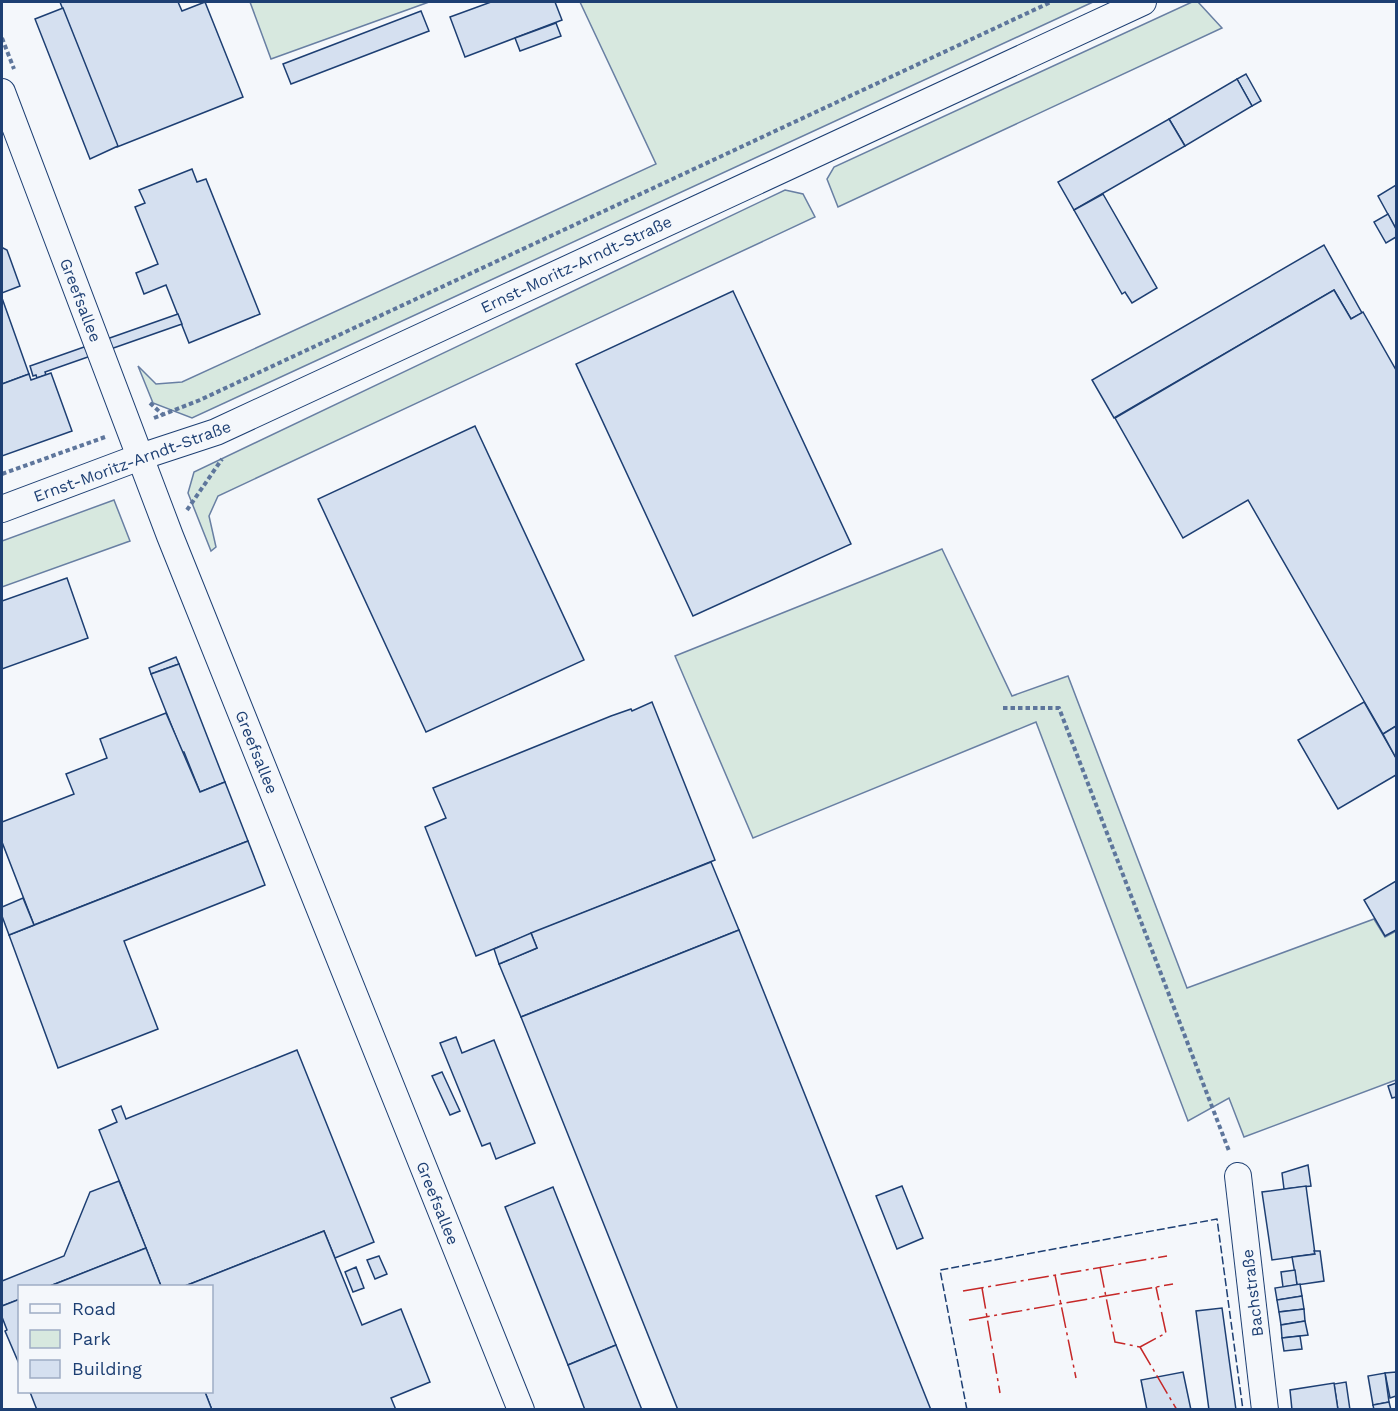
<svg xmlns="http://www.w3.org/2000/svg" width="1398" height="1411" font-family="'Work Sans',sans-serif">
	<rect width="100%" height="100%" fill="#f4f7fb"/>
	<g fill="#d7e8df" stroke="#687fa3" stroke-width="1.5">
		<polygon points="250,2 429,2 271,59"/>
		<polygon points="580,2 1093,2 192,418 153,403 138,366 156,384 182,382 656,164"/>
		<polygon points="1192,2 1198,2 1222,28 838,207 827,179 834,167"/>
		<polygon points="785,190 803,194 815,217 218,496 209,516 216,547 211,551 188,493 194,472"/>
		<polygon points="114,500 130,541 2,587 2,541"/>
		<polygon points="942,549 1012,696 1068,676 1187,988 1374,919 1385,937 1396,931 1396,1080 1244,1137 1229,1098 1188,1121 1036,722 753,838 675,656"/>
	</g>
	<g fill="#d5e0f0" stroke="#1d3f73" stroke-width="1.5">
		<polygon points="60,2 178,2 182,11 205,2 243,97 117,147"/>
		<polygon points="491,2 555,2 562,20 465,57 450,17"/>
		<polygon points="63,8 118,146 90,159 35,19"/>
		<polygon points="421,11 429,31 291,84 283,64"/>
		<polygon points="556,23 561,36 520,51 515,38"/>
		<polygon points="1246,74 1261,101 1252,106 1237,79"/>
		<polygon points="1237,79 1252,106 1185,146 1169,119"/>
		<polygon points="1169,119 1185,146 1074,210 1058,182"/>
		<polygon points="192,169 197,182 206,179 260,314 189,343 166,285 144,294 136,273 158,264 135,207 145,203 139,190"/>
		<polygon points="1396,185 1396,229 1378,196"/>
		<polygon points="1103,194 1157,288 1132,303 1125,292 1122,294 1074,210"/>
		<polygon points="1388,214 1396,229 1396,237 1386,243 1374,222"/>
		<polygon points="1324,245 1362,313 1351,319 1334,290 1114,418 1092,380"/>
		<polygon points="3,248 7,250 20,286 2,293 2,249"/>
		<polygon points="1334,290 1351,319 1363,312 1396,370 1396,726 1383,734 1248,500 1183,538 1115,418"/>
		<polygon points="733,291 851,544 693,616 576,364"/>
		<polygon points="2,298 29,374 2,384"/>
		<polygon points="178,314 182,324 45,372 46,375 37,378 36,375 33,376 30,366"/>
		<polygon points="51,373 72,431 2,456 2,384 29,374 31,380"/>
		<polygon points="475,426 584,660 426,732 318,499"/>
		<polygon points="67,578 88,638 2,669 2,601"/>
		<polygon points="176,657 179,664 151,674 149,668"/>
		<polygon points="179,664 225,782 200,792 184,752 182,752 151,674"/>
		<polygon points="652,702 715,860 476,956 425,827 446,818 433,788 611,716 631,709 632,711"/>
		<polygon points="1364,702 1396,758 1396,775 1338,809 1298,740"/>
		<polygon points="166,713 200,792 225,782 248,841 34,925 2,842 2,822 74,794 66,774 107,758 100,739"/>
		<polygon points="1396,726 1396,758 1383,734"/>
		<polygon points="248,841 265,885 124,941 158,1029 58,1068 9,935"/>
		<polygon points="711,862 739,930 521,1017 499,964 537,948 531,933"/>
		<polygon points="1396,881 1396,930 1385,936 1364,900"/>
		<polygon points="23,898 34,925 9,935 2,916 2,907"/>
		<polygon points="739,930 931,1410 678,1410 521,1017"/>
		<polygon points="531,933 537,948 499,964 494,949"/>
		<polygon points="456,1037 462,1053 494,1040 535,1143 496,1159 490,1143 482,1146 440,1043"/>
		<polygon points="297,1050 374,1242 335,1258 324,1231 185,1286 161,1286 99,1130 117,1122 112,1110 121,1106 126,1119"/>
		<polygon points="442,1072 460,1111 450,1115 432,1076"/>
		<polygon points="1396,1083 1396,1097 1392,1098 1388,1086"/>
		<polygon points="1308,1165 1311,1186 1284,1189 1282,1173"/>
		<polygon points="119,1181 146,1248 50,1286 20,1286 20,1299 2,1306 2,1281 64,1256 90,1192"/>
		<polygon points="902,1186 923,1238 897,1249 876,1196"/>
		<polygon points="1306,1186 1315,1254 1272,1260 1262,1192"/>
		<polygon points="553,1187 616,1345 568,1365 505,1207"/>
		<polygon points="324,1231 362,1325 401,1309 430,1382 391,1398 396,1410 212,1410 205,1392 212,1392 212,1286 185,1286"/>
		<polygon points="146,1248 161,1286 50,1286"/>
		<polygon points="1314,1251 1320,1251 1324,1281 1297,1285 1292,1257 1315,1254"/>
		<polygon points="379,1256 387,1274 375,1279 367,1260"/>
		<polygon points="356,1267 364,1288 353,1292 345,1272"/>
		<polygon points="1295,1270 1297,1285 1283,1287 1281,1272"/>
		<polygon points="1300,1284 1302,1296 1277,1300 1275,1288"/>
		<polygon points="1302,1296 1304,1309 1279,1312 1277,1300"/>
		<polygon points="20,1299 20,1366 5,1331 7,1330 2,1317 2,1306"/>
		<polygon points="1222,1308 1236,1410 1209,1410 1196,1311"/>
		<polygon points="1304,1309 1305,1321 1281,1325 1279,1312"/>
		<polygon points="1305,1321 1308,1335 1282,1338 1281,1325"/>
		<polygon points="1300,1336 1302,1349 1284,1351 1282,1338"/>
		<polygon points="616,1345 642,1410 585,1410 568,1365"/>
		<polygon points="1183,1372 1191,1410 1147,1410 1141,1380"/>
		<polygon points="1396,1372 1396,1396 1390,1398 1385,1373"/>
		<polygon points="1385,1373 1389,1402 1373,1405 1368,1376"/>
		<polygon points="1346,1382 1350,1410 1338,1410 1334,1384"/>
		<polygon points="1334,1383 1338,1410 1292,1410 1290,1390"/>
		<polygon points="30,1392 205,1392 212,1410 37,1410"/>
		<polygon points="1389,1402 1391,1410 1374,1410 1373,1405"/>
	</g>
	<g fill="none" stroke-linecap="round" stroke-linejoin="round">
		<defs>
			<g id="street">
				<polyline points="2,92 170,536 521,1410"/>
				<polyline points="2,509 140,457 216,432 1143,2"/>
				<polyline points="1238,1176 1265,1410"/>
			</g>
		</defs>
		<use href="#street" stroke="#1d3f73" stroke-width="28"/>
		<g stroke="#5e769c" stroke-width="4" stroke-dasharray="4.5 3" stroke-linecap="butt">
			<polyline points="2,38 14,69"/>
			<polyline points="150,403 162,414"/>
			<polyline points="154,418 200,400 1051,2"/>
			<polyline points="2,474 105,437"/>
			<polyline points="187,510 222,459"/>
			<polyline points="1003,708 1059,708 1229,1151"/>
		</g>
		<use href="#street" stroke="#f4f7fb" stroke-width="26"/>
		<polyline stroke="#1d3f73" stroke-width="1.5" stroke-dasharray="8 3" stroke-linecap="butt" points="967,1410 940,1270 1217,1219 1243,1410"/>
		<g stroke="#c62828" stroke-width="1.5" stroke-dasharray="21 4.5 3 4.5" stroke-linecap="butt">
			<polyline points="1100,1267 1115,1342 1140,1347 1166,1333 1156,1287"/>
			<polyline points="1055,1275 1076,1378"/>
			<polyline points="982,1288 1000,1393"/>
			<polyline points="963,1291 1167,1256"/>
			<polyline points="969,1320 1173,1284"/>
			<polyline points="1140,1347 1177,1410"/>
		</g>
	</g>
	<g text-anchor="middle" stroke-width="4.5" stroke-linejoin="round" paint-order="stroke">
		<g font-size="16" fill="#1d3f73" stroke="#f4f7fb">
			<text transform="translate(576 264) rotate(-25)" y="6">Ernst-Moritz-Arndt-Straße</text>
			<text transform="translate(81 300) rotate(69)" y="6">Greefsallee</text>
			<text transform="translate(132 461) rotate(-20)" y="6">Ernst-Moritz-Arndt-Straße</text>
			<text transform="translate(257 752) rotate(68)" y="6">Greefsallee</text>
			<text transform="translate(438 1203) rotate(68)" y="6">Greefsallee</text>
			<text transform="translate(1252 1293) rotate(-97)" y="6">Bachstraße</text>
		</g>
	</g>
	<rect width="1398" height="1411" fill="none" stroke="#1d3f73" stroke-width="6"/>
	<rect x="18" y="1285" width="195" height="108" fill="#f4f7fb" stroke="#9eadc5" stroke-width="1.5"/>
	<rect x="30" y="1304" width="30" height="9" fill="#f4f7fb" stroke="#9eadc5" stroke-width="1.5"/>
	<text x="72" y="1315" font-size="18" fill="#1d3f73">Road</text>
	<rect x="30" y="1330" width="30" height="18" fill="#d7e8df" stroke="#9eadc5" stroke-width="1.5"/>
	<text x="72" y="1345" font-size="18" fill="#1d3f73">Park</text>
	<rect x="30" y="1360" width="30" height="18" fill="#d5e0f0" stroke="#9eadc5" stroke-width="1.5"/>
	<text x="72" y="1375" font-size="18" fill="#1d3f73">Building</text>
</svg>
